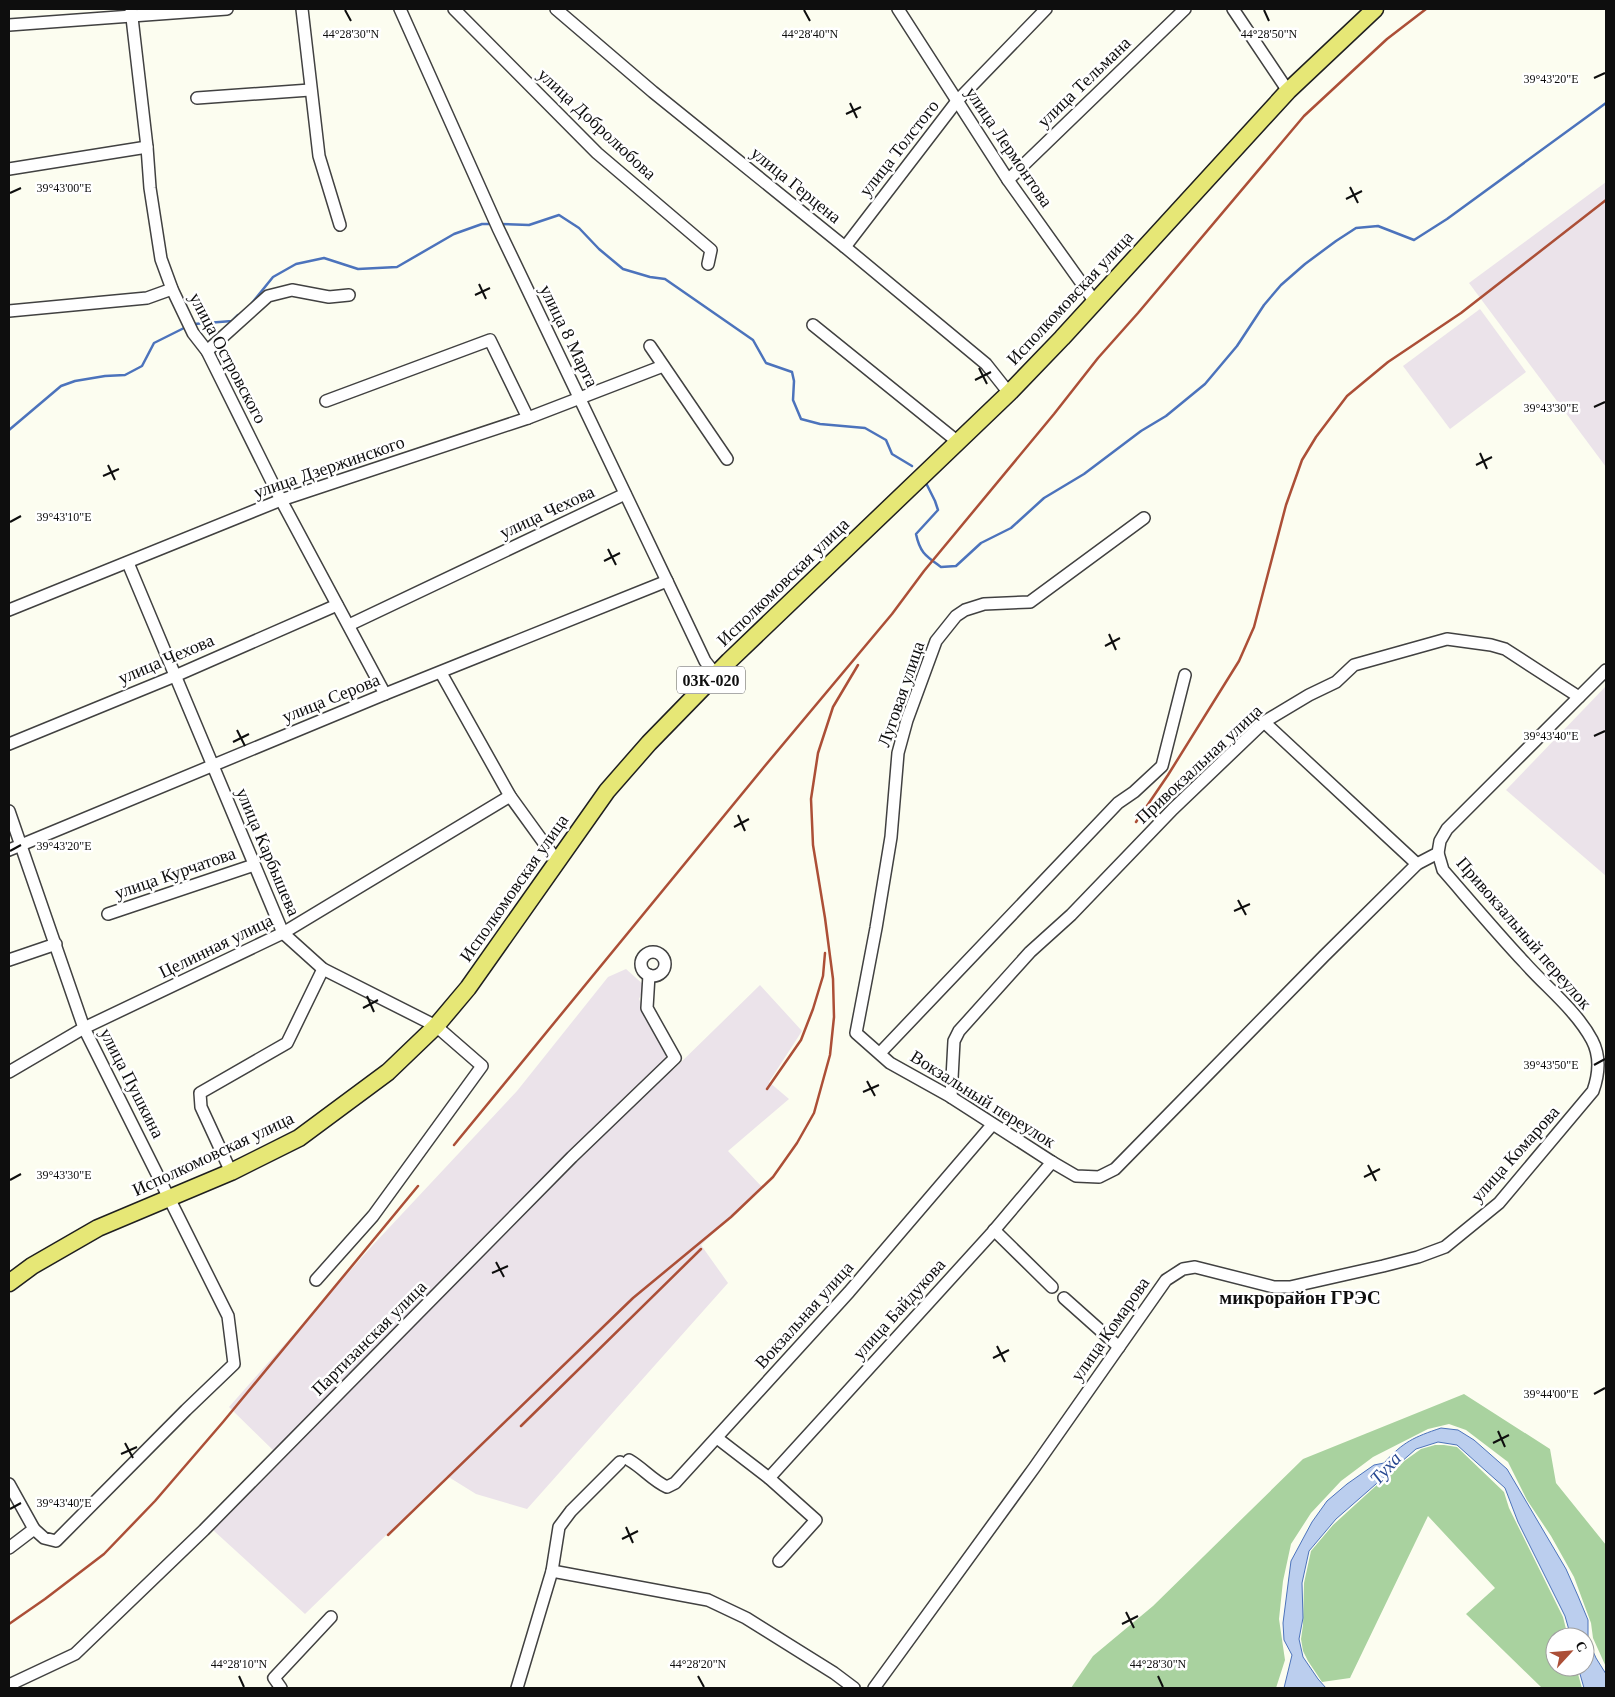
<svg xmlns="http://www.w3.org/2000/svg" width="1615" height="1697" font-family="'Times New Roman',serif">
	<rect width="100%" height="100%" fill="#fcfdf0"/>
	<g fill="#ebe3ea">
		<polygon points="1606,182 1606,467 1469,283"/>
		<polygon points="1480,309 1526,372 1450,429 1403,366"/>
		<polygon points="1606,686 1606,876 1506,790"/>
		<polygon points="626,969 645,986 639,999 673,1070 760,985 802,1031 769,1082 789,1099 728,1151 762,1187 701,1245 728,1283 527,1509 476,1494 447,1476 305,1614 213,1530 279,1456 229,1407 372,1246 517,1091 608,977"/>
	</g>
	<g fill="#a9d29f">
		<polygon points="1464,1394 1550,1449 1556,1483 1606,1545 1606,1667 1593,1638 1591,1623 1574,1577 1551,1536 1527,1500 1508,1462 1466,1430 1449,1424 1428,1429 1373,1457 1341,1481 1311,1513 1291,1544 1283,1581 1279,1619 1285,1660 1276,1688 1071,1688 1093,1656 1153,1606 1303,1459"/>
		<polygon points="1435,1445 1444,1445 1457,1447 1504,1492 1509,1508 1563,1617 1568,1637 1555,1637 1555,1667 1576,1667 1582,1688 1542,1688 1466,1614 1495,1588 1428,1516 1350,1678 1322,1682 1308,1661 1303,1651 1301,1639 1303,1625 1304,1583 1311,1551 1333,1525 1400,1464 1421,1449"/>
	</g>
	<path fill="#bbceee" stroke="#4c73bc" d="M1441 1428 1458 1430 1474 1440 1507 1469 1566 1569 1578 1596 1588 1620V1640L1596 1658 1606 1674V1688H1584L1578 1667H1585V1637H1571L1565 1616 1518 1522 1505 1488 1457 1445 1438 1442 1416 1449 1336 1519 1309 1551 1302 1583 1303 1618 1299 1639 1303 1657 1318 1679 1326 1688H1284L1292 1655 1284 1640 1283 1623 1291 1561 1312 1522 1327 1501 1347 1484 1374 1465 1384 1463C1403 1442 1414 1437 1441 1428Z"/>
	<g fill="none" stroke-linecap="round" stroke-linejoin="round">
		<g stroke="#4c73bc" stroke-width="2.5">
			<polyline points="500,224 529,225 559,215 579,228 599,249 623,269 650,277 665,279 753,340 766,363 792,372 794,381 793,400 801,419 820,424 865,428 886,440 892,454 912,466"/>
			<polyline points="252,303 273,277 296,264 324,258 358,269 397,267 454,234 482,224 492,224"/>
			<polyline points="194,324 232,321 238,315"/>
			<polyline points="9,430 61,386 75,381 105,376 125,375 142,366 154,343 186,327"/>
			<path d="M926 483 935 501 938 510 916 534C920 553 926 556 941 567L956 566 981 543 1011 528 1044 498 1084 474 1141 431 1166 416 1205 384 1237 346 1264 305 1281 285 1305 264 1336 241 1356 228 1378 226 1414 240 1447 219 1606 103"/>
		</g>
		<defs>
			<g id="minor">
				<polyline points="131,9 147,147 150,188 161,259 172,289 193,333 207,351 281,500 385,694"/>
				<polyline points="302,9 319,156 340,225"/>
				<polyline points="400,9 498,228 667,581 705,661 716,675"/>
				<polyline points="454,9 597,153 711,250 708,264"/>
				<polyline points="556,9 653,92 845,247 986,364 1009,393"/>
				<polyline points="898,9 1008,180 1095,302"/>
				<polyline points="1233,9 1288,91"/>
				<polyline points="9,25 227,9"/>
				<polyline points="197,98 310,90"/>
				<polyline points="9,169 147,147"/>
				<polyline points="1008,180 1185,9"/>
				<polyline points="845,247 957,101 1046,9"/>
				<polyline points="9,311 147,298 172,289"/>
				<polyline points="813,325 958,442"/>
				<polyline points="650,346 727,459"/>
				<polyline points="207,351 268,296 292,290 329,297 349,295"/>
				<polyline points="326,401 490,340 528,418"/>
				<polyline points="1144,518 1030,602 984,604 965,610 956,616 936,641 907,720 898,753 891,837 876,928 856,1033 890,1063 951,1097 1052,1162 1076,1176 1099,1177 1115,1169 1324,956 1417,864 1438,853 1440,841 1447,829 1606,670"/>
				<polyline points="128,563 283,933 323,969 436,1026 482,1066 373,1216 316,1280"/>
				<polyline points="9,610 281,500 528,418 663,366"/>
				<polyline points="349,625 625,494"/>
				<polyline points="441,673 510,796 557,861"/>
				<polyline points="1264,722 1417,864"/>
				<polyline points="9,744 175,676 337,605"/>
				<polyline points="9,811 84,1028 228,1316 234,1364 186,1410 56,1541 44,1538 34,1529 9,1484"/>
				<polyline points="9,850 385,694 667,581"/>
				<polyline points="108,914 254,865"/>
				<circle cx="653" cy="964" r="12"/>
				<polyline points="9,960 56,944"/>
				<polyline points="880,1053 1118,803 1134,792 1162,766 1185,675"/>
				<polyline points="9,1072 84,1028 283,933 510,796"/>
				<polyline points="951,1097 954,1041 959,1031 1030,952 1071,915 1173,809 1264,722 1309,695 1336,682 1354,665 1447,639 1491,645 1505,649 1579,697"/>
				<polyline points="231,1172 201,1107 200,1093 287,1043 323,969"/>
				<polyline points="994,1230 1052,1287"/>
				<polyline points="1064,1298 1119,1347"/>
				<polyline points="717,1438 769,1478 816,1520 779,1561"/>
				<path d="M629 1460C643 1468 653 1481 667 1487L675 1483 849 1292 992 1125"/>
				<polyline points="769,1478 991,1234 1052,1162"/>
				<polyline points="9,1548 34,1529"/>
				<polyline points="552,1571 708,1600 746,1618 834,1673 854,1688"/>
				<polyline points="9,1685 75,1654 204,1530 572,1157 675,1058 647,1008 649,975"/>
				<polyline points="281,1688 274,1678 331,1617"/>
				<polyline points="517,1688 552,1571 559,1527 571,1511 620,1462"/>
				<path d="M874 1688 1034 1468 1166 1280 1183 1269 1195 1267 1274 1287H1290L1383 1266 1418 1257 1445 1247 1499 1203 1593 1091C1599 1074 1601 1057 1592 1040 1576 1010 1546 987 1524 962 1496 932 1470 901 1443 870L1438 853"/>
			</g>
			<polyline id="primary" points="9,1283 32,1266 98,1228 231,1172 299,1138 388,1072 436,1026 468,988 607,791 649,743 729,661 1009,393 1062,338 1288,91 1375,9"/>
		</defs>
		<use href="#minor" stroke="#414141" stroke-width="14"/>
		<use href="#primary" stroke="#1f1f1f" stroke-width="19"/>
		<use href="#minor" stroke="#fff" stroke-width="11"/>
		<use href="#primary" stroke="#e6e776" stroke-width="16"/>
		<g stroke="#ac4f37" stroke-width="2.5">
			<polyline points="1136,822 1168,775 1239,661 1254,627 1286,505 1302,460 1316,437 1347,396 1388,362 1461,313 1606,200"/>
			<polyline points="767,1089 801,1040 813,1009 823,976 825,953"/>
			<polyline points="454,1145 764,767 892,614 924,571 1054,414 1098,358 1138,313 1304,116 1387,39 1426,9"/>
			<polyline points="521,1426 701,1249"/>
			<polyline points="388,1535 633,1298 731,1217 773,1177 797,1143 814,1113 830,1055 834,1017 833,979 825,918 813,845 811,799 818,753 833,707 858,665"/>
			<polyline points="9,1624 45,1599 104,1554 155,1501 223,1422 418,1186"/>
		</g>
	</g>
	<path fill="none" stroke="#0e0e0e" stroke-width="2" d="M345 10 351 21M804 10 810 21M1264 10 1269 21M1594 78 1605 73M850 103 857 118M846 114 861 107M1350 187 1358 203M10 193 21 188M1346 199 1362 191M479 284 486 299M475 295 490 288M979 368 987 384M975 380 991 372M1594 407 1605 402M1480 453 1487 469M108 465 115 480M1476 465 1492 457M103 476 119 469M10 522 21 516M608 549 616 565M604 561 620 553M1109 634 1116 650M1105 646 1120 638M237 730 245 746M1594 736 1605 731M233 742 249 734M738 815 745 831M734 827 749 819M10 851 21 845M1238 900 1246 915M1234 911 1250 904M367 996 374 1012M363 1008 378 1000M1594 1065 1605 1059M867 1081 875 1096M863 1092 879 1085M1368 1165 1376 1181M1364 1177 1380 1169M10 1180 21 1174M496 1262 504 1277M492 1273 508 1266M997 1346 1005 1362M993 1358 1009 1350M1594 1394 1605 1388M1498 1431 1505 1447M125 1443 133 1458M1493 1443 1509 1435M121 1454 137 1447M10 1509 21 1503M626 1527 633 1543M622 1539 638 1531M1126 1612 1134 1628M1122 1624 1138 1616M239 1676 244 1687M698 1676 704 1687M1158 1676 1163 1687"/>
	<g text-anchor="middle" stroke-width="5" stroke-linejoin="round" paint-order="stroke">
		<rect fill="#fff" stroke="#565656" stroke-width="1" x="677" y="666.5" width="68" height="27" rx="4"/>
		<g font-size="16" font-weight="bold" fill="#0e0e0e">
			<text x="711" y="686">03К-020</text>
		</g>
		<g font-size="18" fill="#0e0e0e" stroke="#fff">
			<text transform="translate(1084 82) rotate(-44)" y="6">улица Тельмана</text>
			<text transform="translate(597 124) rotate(43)" y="6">улица Добролюбова</text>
			<text transform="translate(1009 147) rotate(56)" y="6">улица Лермонтова</text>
			<text transform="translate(899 148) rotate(-52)" y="6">улица Толстого</text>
			<text transform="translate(796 185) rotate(39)" y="6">улица Герцена</text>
			<text transform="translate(1070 298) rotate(-47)" y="6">Исполкомовская улица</text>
			<text transform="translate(569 336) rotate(64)" y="6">улица 8 Марта</text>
			<text transform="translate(228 358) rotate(62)" y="6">улица Островского</text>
			<text transform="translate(329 467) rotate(-19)" y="6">улица Дзержинского</text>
			<text transform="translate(547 512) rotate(-25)" y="6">улица Чехова</text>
			<text transform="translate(783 582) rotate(-44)" y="6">Исполкомовская улица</text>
			<text transform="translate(166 659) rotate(-23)" y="6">улица Чехова</text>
			<text transform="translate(901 694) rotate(-71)" y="6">Луговая улица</text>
			<text transform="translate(331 698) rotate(-22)" y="6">улица Серова</text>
			<text transform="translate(1199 764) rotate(-43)" y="6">Привокзальная улица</text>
			<text transform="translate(268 852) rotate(67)" y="6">улица Карбышева</text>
			<text transform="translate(175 873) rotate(-19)" y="6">улица Курчатова</text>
			<text transform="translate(514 888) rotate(-55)" y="6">Исполкомовская улица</text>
			<text transform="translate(1524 933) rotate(49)" y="6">Привокзальный переулок</text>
			<text transform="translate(216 946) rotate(-26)" y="6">Целинная улица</text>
			<text transform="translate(132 1083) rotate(63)" y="6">улица Пушкина</text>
			<text transform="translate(983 1099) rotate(32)" y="6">Вокзальный переулок</text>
			<text transform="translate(213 1154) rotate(-25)" y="6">Исполкомовская улица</text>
			<text transform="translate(1515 1154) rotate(-48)" y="6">улица Комарова</text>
			<text transform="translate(899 1309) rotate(-48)" y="6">улица Байдукова</text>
			<text transform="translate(804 1315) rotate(-48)" y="6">Вокзальная улица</text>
			<text transform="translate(1110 1329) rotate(-55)" y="6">улица Комарова</text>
			<text transform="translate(369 1338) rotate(-45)" y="6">Партизанская улица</text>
		</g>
		<g font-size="19" font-weight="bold" fill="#0e0e0e" stroke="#fff">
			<text x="1300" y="1304">микрорайон ГРЭС</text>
		</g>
		<g font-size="19" font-style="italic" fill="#274890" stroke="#fff">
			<text transform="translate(1385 1468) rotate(-48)" y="7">Туха</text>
		</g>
	</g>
	<g font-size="12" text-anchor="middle" fill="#0e0e0e" stroke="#fff" stroke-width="5" stroke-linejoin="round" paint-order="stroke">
		<text x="351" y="38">44°28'30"N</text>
		<text x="810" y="38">44°28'40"N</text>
		<text x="1269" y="38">44°28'50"N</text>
		<text x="1551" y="83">39°43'20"E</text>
		<text x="64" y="192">39°43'00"E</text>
		<text x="1551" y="412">39°43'30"E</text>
		<text x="64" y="521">39°43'10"E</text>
		<text x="1551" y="740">39°43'40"E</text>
		<text x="64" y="850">39°43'20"E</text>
		<text x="1551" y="1069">39°43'50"E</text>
		<text x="64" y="1179">39°43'30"E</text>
		<text x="1551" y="1398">39°44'00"E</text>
		<text x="64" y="1507">39°43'40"E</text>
		<text x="239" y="1668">44°28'10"N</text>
		<text x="698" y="1668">44°28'20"N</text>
		<text x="1158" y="1668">44°28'30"N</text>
	</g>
	<rect width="1615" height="1697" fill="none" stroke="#0e0e0e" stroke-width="20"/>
	<g transform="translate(1570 1652) rotate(64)"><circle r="24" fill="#ffffff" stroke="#9f9f9f"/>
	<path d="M0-4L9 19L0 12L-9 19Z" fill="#ac4f37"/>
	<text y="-8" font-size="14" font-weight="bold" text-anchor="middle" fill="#0e0e0e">С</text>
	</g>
</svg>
